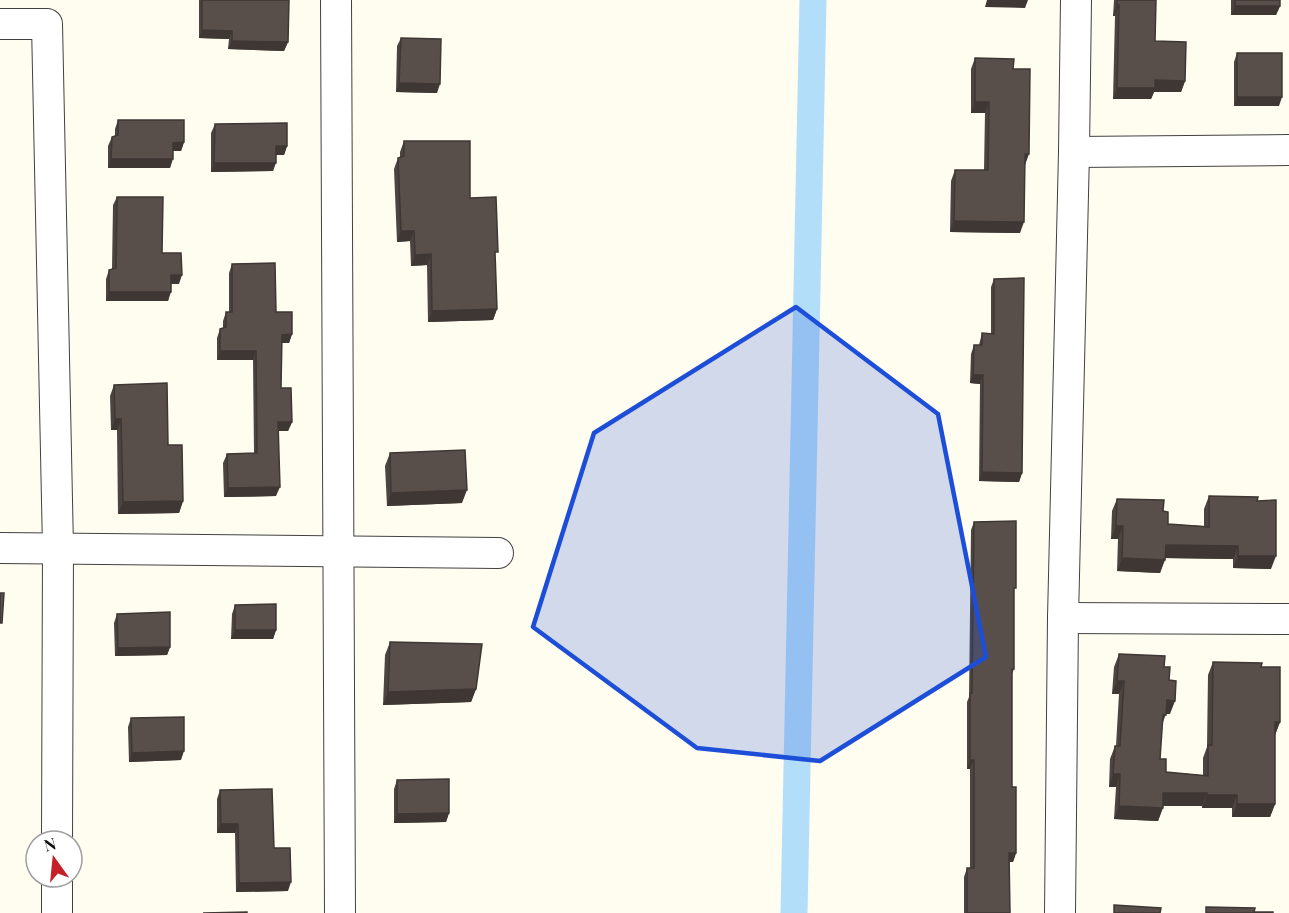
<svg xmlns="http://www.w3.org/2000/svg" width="1289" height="913" font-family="'Playfair Display',serif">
	<rect width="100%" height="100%" fill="#fffcf0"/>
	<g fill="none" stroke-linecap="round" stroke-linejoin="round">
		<polyline stroke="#b2def9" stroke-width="27" points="794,913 813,0"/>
		<defs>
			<g id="street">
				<polyline points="336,0 340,913"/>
				<polyline points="0,24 47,24 58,548 57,841"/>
				<polyline points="1074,152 1289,150"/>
				<polyline points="0,548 498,553"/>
				<polyline points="1063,618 1289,619"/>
				<polyline points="57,913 57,877"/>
				<polyline points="1060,913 1063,618 1074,152 1076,0"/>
			</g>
		</defs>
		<use href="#street" stroke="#414141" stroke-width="32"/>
		<use href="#street" stroke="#fff" stroke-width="30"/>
	</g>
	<g fill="#4c4440">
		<polygon points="199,0 289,0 288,42 284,51 228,49 229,39 199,38"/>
		<polygon points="1114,0 1156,0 1155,41 1185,81 1181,92 1154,92 1151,99 1113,99 1115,16 1113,16"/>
		<polygon points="1231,0 1280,0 1280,6 1276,15 1231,15"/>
		<polygon points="401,38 437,93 396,92 397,46"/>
		<polygon points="1237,53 1279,106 1234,106 1234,62"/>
		<polygon points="975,58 1013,69 1025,165 1020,233 950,232 951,181 955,170 984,170 985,113 971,113 971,69"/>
		<polygon points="118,120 184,142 181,151 173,151 170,168 108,168 108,146 112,137 115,136 115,129"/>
		<polygon points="215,124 287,146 284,155 276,155 273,171 211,172 211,133"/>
		<polygon points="404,141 470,198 495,259 497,309 493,320 428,322 427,265 411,266 410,241 397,242 394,169 398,158 400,157 400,152"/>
		<polygon points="117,197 179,284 171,284 168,301 106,301 106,279 109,270 112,269 113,205"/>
		<polygon points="232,264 276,312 292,334 289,343 282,343 281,388 292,422 288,431 278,431 276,496 224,497 223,463 227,454 254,453 253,360 217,360 217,338 220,329 223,328 223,321 226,312 229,312 229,273"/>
		<polygon points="994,279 1022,473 1019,482 979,481 980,384 970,383 971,354 974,345 979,345 982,333 991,334 991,287"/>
		<polygon points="114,385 168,445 183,501 179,513 118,514 117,430 111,430 110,396"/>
		<polygon points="390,453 462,503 387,506 385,466"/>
		<polygon points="1209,496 1257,501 1271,569 1233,568 1233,559 1165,558 1160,573 1117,571 1118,539 1111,539 1112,511 1117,499 1163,511 1168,524 1204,526 1204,509"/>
		<polygon points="974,522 1014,593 1014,669 1012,674 1012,787 1016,853 1013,862 1009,862 1010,913 964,913 964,877 967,868 970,868 970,769 967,769 967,702 969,697 971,530"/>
		<polygon points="235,605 276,630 273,639 231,639 232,614"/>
		<polygon points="117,614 170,647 167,655 115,656 114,623"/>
		<polygon points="390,642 476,689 471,702 383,705 385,655"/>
		<polygon points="1119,654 1164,667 1169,680 1170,714 1166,714 1162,725 1160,759 1166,772 1203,775 1203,758 1207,747 1208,675 1213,662 1261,667 1280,722 1275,735 1275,804 1270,817 1232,817 1232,808 1202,808 1202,806 1163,806 1158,821 1114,819 1116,787 1109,787 1110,759 1115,746 1116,746 1119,694 1112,694 1114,667"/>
		<polygon points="131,718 181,760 129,762 128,727"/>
		<polygon points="397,780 449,813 446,822 394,823 394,789"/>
		<polygon points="220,790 274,848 288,891 236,892 235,833 217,833 217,799"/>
	</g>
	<g fill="#3e3734">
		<polygon points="987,0 1028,0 1025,8 985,7"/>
		<polygon points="1117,5 1119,5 1115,16 1113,16"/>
		<polygon points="1235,6 1280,6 1276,15 1231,15"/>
		<polygon points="202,30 232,31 229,39 199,38"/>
		<polygon points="232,41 288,42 284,51 228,49"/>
		<polygon points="1155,80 1185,81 1181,92 1154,92 1151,99 1113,99 1117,88"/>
		<polygon points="399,83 440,84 437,93 396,92"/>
		<polygon points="1237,97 1282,97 1279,106 1234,106"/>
		<polygon points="975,102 989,102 985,113 971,113"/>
		<polygon points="184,142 181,151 170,151 173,143"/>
		<polygon points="276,146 287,146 284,155 273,155"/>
		<polygon points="1025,154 1029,154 1025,165"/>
		<polygon points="111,159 173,159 170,168 108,168"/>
		<polygon points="214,163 276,163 273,171 211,172"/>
		<polygon points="954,221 1024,222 1020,233 950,232"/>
		<polygon points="401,231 414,231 410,241 397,242"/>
		<polygon points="431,254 427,265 411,266 415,255"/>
		<polygon points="171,275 182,275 179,284 168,284"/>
		<polygon points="109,292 171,292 168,301 106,301"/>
		<polygon points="497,309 493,320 428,322 432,311"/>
		<polygon points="292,334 289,343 279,343 282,335"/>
		<polygon points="220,351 256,351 253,360 217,360"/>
		<polygon points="973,375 983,375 980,384 970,383"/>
		<polygon points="115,419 121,419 117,430 111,430"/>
		<polygon points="278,422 292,422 288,431 275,431"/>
		<polygon points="982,472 1022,473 1019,482 979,481"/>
		<polygon points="280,487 276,496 224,497 228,488"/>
		<polygon points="467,490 462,503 387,506 391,493"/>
		<polygon points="183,501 179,513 118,514 123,502"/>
		<polygon points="1116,526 1123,526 1118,539 1111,539"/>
		<polygon points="1166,545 1238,546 1233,559 1161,558"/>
		<polygon points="1238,556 1276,556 1271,569 1233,568"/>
		<polygon points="1122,558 1165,560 1160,573 1117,571"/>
		<polygon points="235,630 276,630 273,639 231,639"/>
		<polygon points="170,647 167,655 115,656 118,648"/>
		<polygon points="1117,681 1124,681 1119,694 1112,694"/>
		<polygon points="476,689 471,702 383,705 388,692"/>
		<polygon points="1167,700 1175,701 1170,714 1162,713"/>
		<polygon points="1275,722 1280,722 1275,735"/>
		<polygon points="184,751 181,760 129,762 132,753"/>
		<polygon points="970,760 974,760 970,769 967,769"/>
		<polygon points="1113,774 1120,774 1116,787 1109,787"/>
		<polygon points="1163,793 1207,793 1202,806 1159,806"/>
		<polygon points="1207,795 1237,795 1232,808 1202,808"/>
		<polygon points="1237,804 1275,804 1270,817 1232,817"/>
		<polygon points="1119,806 1163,808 1158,821 1114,819"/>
		<polygon points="449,813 446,822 394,823 397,814"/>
		<polygon points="221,824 238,824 235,833 217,833"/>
		<polygon points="1009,853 1016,853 1013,862 1006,862"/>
		<polygon points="291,882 288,891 236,892 239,883"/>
	</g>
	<g fill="#584f4a" stroke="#3e3734" stroke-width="1.5">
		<polygon points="202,0 289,0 288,42 232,41 232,31 202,30"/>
		<polygon points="1117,0 1156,0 1155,41 1186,42 1185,81 1155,80 1155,88 1117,88 1119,5 1117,5"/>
		<rect x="1235" y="0" width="45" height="6"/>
		<polygon points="401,38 441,39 440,84 399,83"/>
		<rect x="1237" y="53" width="45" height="44"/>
		<polygon points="975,58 1014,59 1013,69 1030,69 1029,154 1025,154 1024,222 954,221 955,170 988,170 989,102 975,102"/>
		<polygon points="118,120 184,120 184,142 173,143 173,159 111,159 112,137 118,135"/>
		<polygon points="287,123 287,146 276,146 276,163 214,163 215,124"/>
		<polygon points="404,141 470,141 470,198 496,197 498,252 495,252 497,309 432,311 431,254 415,255 414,231 401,231 398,158 404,156"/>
		<polygon points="117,197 163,197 162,253 181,253 182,275 171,275 171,292 109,292 109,270 116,268"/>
		<polygon points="275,263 276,312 292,312 292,334 282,335 281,388 291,388 292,422 278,422 280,487 228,488 227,454 257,453 256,351 220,351 220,329 226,327 226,312 232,312 232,264"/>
		<polygon points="1024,278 1022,473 982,472 983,375 973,375 974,345 982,345 982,333 994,334 994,279"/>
		<polygon points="167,383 168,445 182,445 183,501 123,502 121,419 115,419 114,385"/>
		<polygon points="465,450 467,490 391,493 390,453"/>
		<polygon points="1209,496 1258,497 1257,501 1276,500 1276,556 1238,556 1238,546 1166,545 1165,560 1122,558 1123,526 1116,526 1117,499 1164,500 1163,511 1168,512 1168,524 1209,527"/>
		<polygon points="1016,521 1016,588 1014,588 1014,669 1012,669 1012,787 1016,787 1016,853 1009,853 1010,913 967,913 967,868 974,868 974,760 970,760 970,693 972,693 974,522"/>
		<polygon points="0,593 4,593 2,623 0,623"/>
		<polygon points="276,604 276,630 235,630 235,605"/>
		<polygon points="170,612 170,647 118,648 117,614"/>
		<polygon points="390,642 482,644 476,689 388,692"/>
		<polygon points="1119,654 1165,656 1164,667 1170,667 1169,680 1176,681 1175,701 1167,700 1166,715 1163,715 1160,759 1166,759 1166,772 1208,776 1208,745 1212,745 1213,662 1262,663 1261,667 1280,667 1280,722 1275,722 1275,804 1237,804 1237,795 1207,795 1207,793 1163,793 1163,808 1119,806 1120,774 1113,774 1115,746 1120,746 1124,681 1117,681"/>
		<polygon points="184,717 184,751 132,753 131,718"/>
		<polygon points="449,779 449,813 397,814 397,780"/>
		<polygon points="272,789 274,848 290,848 291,882 239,883 238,824 221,824 220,790"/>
		<polygon points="1114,905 1161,908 1160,913 1114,913"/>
		<polygon points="1206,907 1255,908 1254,912 1273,912 1273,913 1206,913"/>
		<polygon points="247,912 247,913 203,913"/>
	</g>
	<path fill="#1d4ed8" fill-opacity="0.2" stroke="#1d4ed8" stroke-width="4.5" stroke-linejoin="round" d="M796 307 938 414 986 657 820 761 697 748 533 627 594 433Z"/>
	<g transform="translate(54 859) rotate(345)"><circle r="28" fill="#ffffff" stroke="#9f9f9f" stroke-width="1.5"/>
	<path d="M0-4.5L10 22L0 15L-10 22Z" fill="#c51f27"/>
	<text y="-9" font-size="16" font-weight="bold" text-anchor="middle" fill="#0e0e0e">N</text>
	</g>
</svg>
